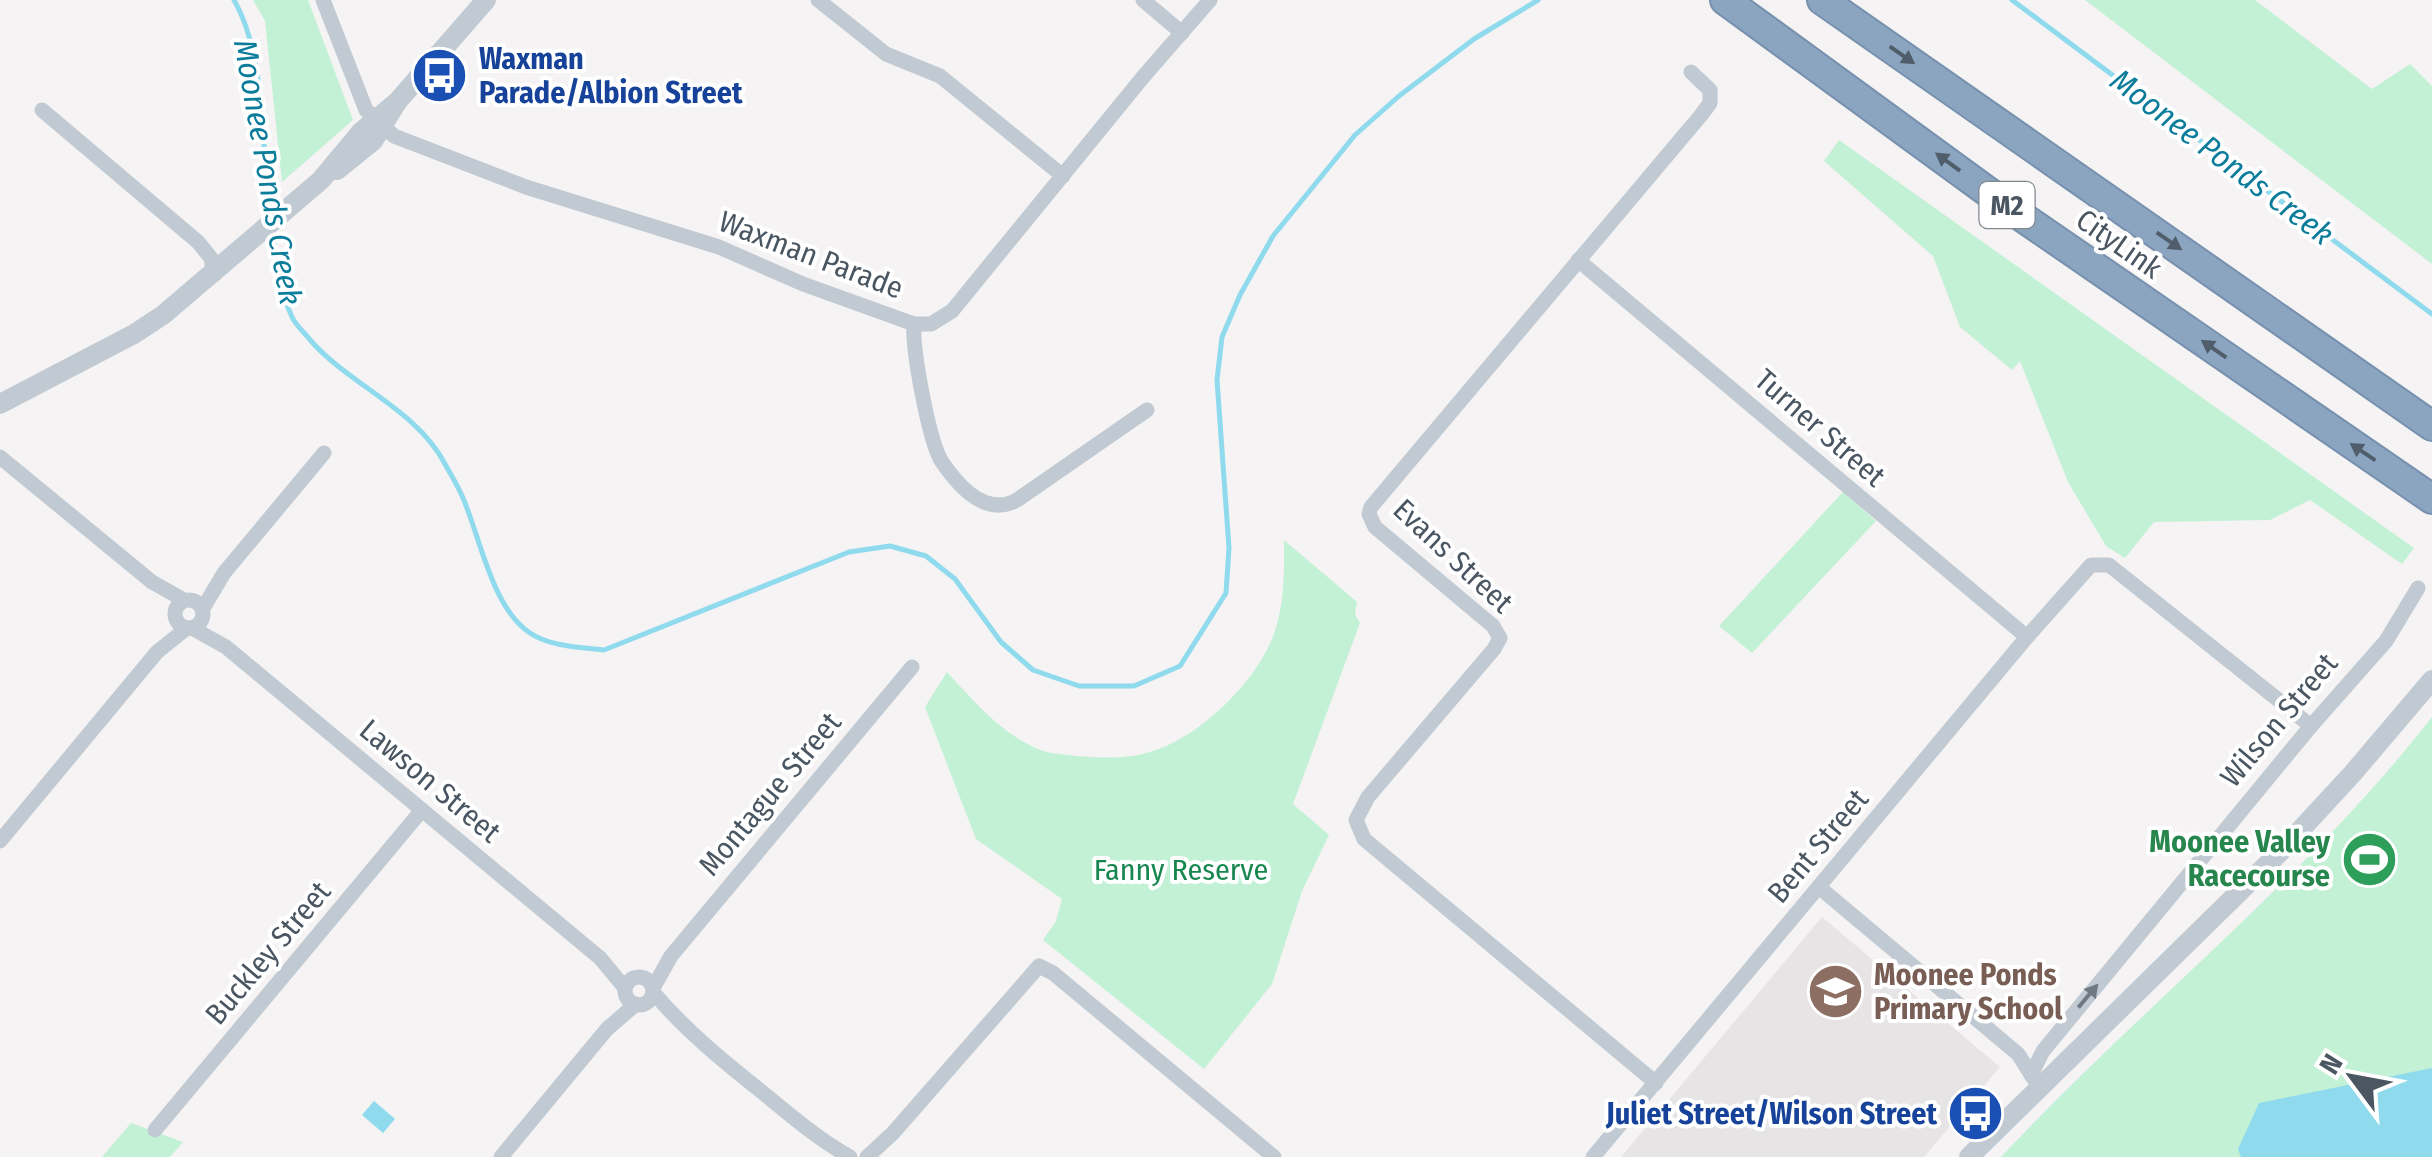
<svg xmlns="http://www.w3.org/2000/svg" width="2432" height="1157" font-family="'Fira Sans Condensed',sans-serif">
	<rect width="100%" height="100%" fill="#f5f3f3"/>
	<polygon fill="#e6e4e5" points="1822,917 2000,1067 1924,1157 1621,1157"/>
	<g fill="#c3f1d5">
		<polygon points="253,0 308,0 353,120 282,182 265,21"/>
		<polygon points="2085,0 2255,0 2372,89 2410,64 2432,86 2432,264"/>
		<polygon points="1839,140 2414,548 2402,564 2310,500 2270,520 2154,522 2125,558 2106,546 2068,482 2020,361 2012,370 1960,327 1933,256 1824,161"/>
		<polygon points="1843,492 1876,521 1752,653 1719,626"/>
		<path d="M1284 540 1357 602 1355 614 1360 623 1293 804 1329 835 1302 891 1272 984 1204 1069 1043 940 1056 921 1062 899 976 839 925 707 947 672C973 700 998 730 1033 747 1046 754 1063 754 1077 756 1098 758 1125 759 1146 753 1198 740 1258 681 1275 631 1285 600 1284 571 1284 540Z"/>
		<path d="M2432 717V1157H2001C2141 1007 2305 880 2432 717Z"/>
		<polygon points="131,1123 183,1142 170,1157 102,1157"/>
	</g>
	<g fill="#90daee">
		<polygon points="2432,1068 2432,1157 2241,1157 2238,1149 2259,1103"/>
		<polygon points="374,1101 395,1119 383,1133 362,1115"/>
	</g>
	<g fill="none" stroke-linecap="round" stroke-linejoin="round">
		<g stroke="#90daee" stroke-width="5">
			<path d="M234 0C267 57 261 151 270 217"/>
			<polyline points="2012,0 2432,314"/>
			<path d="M272 228C276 258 279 289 292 317 296 326 305 333 311 341 351 386 416 409 445 464 451 475 458 486 463 498 480 537 492 608 530 633 551 647 580 647 604 650L849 552 890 546 926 556 955 579 1001 642 1033 670 1079 686H1134L1180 666 1226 593 1229 548 1217 380 1222 337 1240 295 1273 236 1355 135 1399 96 1474 39 1538 0"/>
		</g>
		<defs>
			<g id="motorway">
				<polyline points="1725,0 2021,216 2432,499"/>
				<polyline points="1822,0 2432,426"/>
			</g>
		</defs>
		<use href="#motorway" stroke="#7690ad" stroke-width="32"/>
		<g stroke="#c1cad2" stroke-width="15">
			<polyline points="323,0 366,110 394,136 526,187 719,247 803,284 914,324 931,324 952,311 1143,77 1210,0"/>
			<polyline points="818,0 886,54 940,76 1063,176"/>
			<polyline points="1143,0 1182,33"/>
			<polyline points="42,110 198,242 211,258 214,275"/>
			<polyline points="1578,260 2027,637"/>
			<path d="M914 324C912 349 929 442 942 462 959 487 986 517 1017 500L1147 410"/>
			<polyline points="0,457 152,582 184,600"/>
			<circle cx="189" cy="614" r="14"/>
			<polyline points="202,610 224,573 324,453"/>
			<polyline points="192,628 226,647 600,958 625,988"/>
			<polyline points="0,841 157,652 187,628"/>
			<polyline points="1820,888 2018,1054 2034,1079"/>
			<circle cx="639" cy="991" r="14"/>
			<polyline points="653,988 671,956 912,667"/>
			<path d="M653 992C685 1030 723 1061 762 1092 791 1116 818 1139 850 1157"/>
			<polyline points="2031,1075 2043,1051 2311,726 2386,641 2418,588"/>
			<polyline points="1656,1083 1364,839 1356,820 1368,797 1494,649 1500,638 1493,626 1375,527 1369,514 1371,507 1702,114 1710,103 1710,90 1691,72"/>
			<polyline points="155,1130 422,810"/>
			<polyline points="501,1157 607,1029 636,1004"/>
			<polyline points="867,1157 893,1133 1039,966 1053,973 1274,1157"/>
			<polyline points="1593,1157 2027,637 2091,565 2109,565 2311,726"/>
		</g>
		<g stroke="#c1cad2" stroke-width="20">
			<polyline points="337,170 373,141 397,102 486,0"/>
			<polyline points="0,404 134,334 163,315 321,180 361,132 397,102"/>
			<polyline points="1969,1157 2281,851 2353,773 2432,680"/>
		</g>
		<use href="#motorway" stroke="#8ba5c1" stroke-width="28"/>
	</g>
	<defs><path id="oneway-solid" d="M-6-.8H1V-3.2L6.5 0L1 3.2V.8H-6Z" transform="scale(2.5)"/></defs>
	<g fill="#505e6b">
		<use href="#oneway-solid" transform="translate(1902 55) rotate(35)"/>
		<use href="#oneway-solid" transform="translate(1948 162) rotate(-144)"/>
		<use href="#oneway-solid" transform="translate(2169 241) rotate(35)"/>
		<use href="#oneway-solid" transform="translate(2214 349) rotate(-145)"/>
		<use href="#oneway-solid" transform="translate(2363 452) rotate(-146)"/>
	</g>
	<use fill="#6e7983" href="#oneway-solid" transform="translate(2088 996) rotate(-50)"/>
	<defs>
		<symbol id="bus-disc" viewBox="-11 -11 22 22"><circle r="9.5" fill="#1a4fb4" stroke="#fff"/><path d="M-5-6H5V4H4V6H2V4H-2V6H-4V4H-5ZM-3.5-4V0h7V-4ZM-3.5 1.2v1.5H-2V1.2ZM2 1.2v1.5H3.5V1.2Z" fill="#fff"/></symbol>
		<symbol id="stadium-disc" viewBox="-11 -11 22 22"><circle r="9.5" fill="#2e9e5b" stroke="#fff"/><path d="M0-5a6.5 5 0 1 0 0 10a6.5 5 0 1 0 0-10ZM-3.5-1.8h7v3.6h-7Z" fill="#fff"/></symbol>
		<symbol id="school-disc" viewBox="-11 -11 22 22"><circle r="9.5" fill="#8d6e63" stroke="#fff"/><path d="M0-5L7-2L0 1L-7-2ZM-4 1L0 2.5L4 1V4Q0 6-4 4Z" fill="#fff"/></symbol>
	</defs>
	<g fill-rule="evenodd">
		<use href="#bus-disc" x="408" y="44" width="63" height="63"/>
		<use href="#stadium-disc" x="2338" y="828" width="63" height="63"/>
		<use href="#school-disc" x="1804" y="960" width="63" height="63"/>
		<use href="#bus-disc" x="1944" y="1082" width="63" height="63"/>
	</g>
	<g text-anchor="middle" stroke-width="8" stroke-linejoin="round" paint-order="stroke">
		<rect fill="#fff" stroke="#808990" stroke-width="2.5" x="1979.5" y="182" width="55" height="46" rx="8"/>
		<g font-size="28" font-weight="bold" fill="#4a5661">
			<text x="2007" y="215">M2</text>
		</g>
		<g font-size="30" font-weight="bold" fill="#164399" stroke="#fff" text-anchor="start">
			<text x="479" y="69">Waxman<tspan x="479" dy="34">Parade/Albion Street</tspan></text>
			<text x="1937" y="1124" text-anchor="end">Juliet Street/Wilson Street</text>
		</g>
		<g font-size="30" fill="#4a5661" stroke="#fff">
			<text transform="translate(2119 244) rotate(35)" y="10">CityLink</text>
			<text transform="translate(811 255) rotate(21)" y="10">Waxman Parade</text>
			<text transform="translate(1820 428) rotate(41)" y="10">Turner Street</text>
			<text transform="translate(1453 556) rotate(43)" y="10">Evans Street</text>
			<text transform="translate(2279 720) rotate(-50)" y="10">Wilson Street</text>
			<text transform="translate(430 781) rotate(40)" y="10">Lawson Street</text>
			<text transform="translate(770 794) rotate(-50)" y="10">Montague Street</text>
			<text transform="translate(1818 846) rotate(-50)" y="10">Bent Street</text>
			<text transform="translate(268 953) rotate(-50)" y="10">Buckley Street</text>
		</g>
		<g font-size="30" font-weight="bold" fill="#27864d" stroke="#fff" text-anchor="end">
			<text x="2330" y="852">Moonee Valley<tspan x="2330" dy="34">Racecourse</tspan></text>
		</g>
		<g font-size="30" fill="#17864f" stroke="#fff">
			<text x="1181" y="880">Fanny Reserve</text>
		</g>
		<g font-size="30" font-weight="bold" fill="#785e54" stroke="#fff" text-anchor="start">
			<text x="1874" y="985">Moonee Ponds<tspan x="1874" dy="34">Primary School</tspan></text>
		</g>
		<g font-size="32" font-style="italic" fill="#0c7c9b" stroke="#fff">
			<text transform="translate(2222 157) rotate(37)" y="11">Moonee Ponds Creek</text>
			<text transform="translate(268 172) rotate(80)" y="11">Moonee Ponds Creek</text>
		</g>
	</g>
	<g transform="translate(2352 1077) rotate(302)" stroke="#ffffff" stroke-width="8" paint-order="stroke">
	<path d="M0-8L18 38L0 25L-18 38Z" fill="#4a5661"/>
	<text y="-15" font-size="28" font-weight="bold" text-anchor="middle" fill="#4a5661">N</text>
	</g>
</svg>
